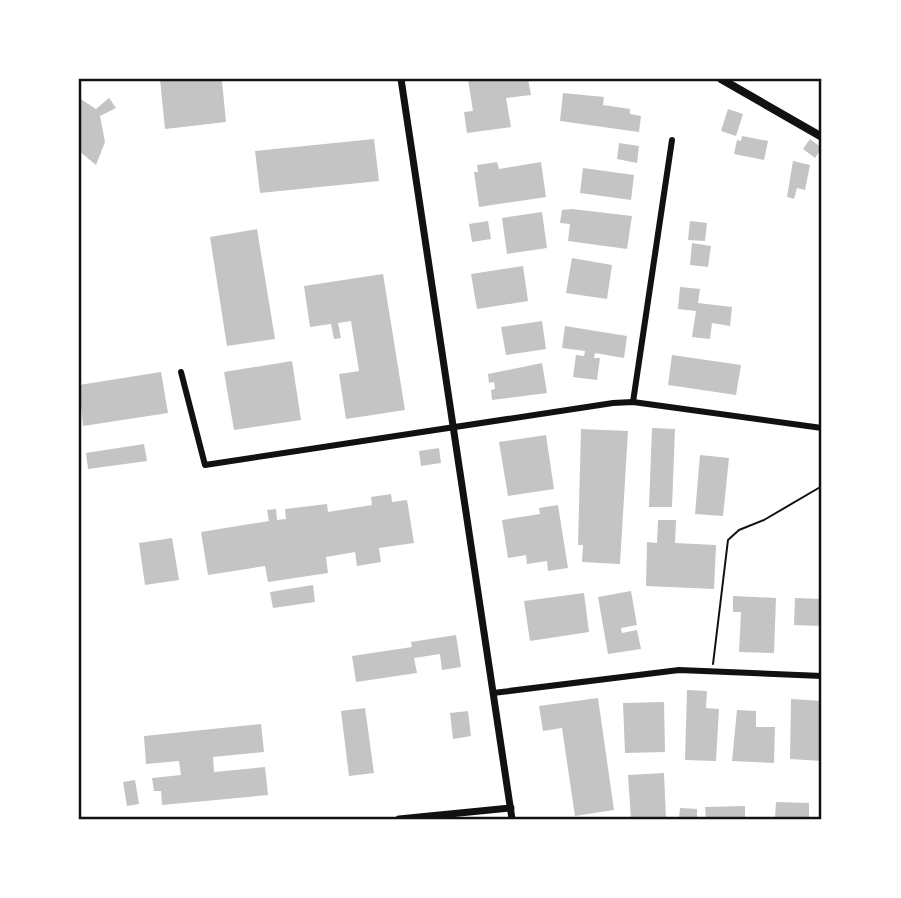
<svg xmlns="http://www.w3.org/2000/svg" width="901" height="898" font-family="Roboto,sans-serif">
	<rect width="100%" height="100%" fill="#fff"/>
	<g fill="#c4c4c4">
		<polygon points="160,79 228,79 222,81 226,122 165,129"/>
		<polygon points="468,79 528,79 531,95 506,98 511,127 467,133 464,112 473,111"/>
		<polygon points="563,93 604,97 603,105 630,109 630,114 641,116 639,132 560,121"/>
		<polygon points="79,98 96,109 109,98 116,108 100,116 105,142 96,165 79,151"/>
		<polygon points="728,109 743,114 736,136 721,131"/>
		<polygon points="742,136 768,141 764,160 734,154 737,140 741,141"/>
		<polygon points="374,139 379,181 260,193 255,151"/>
		<polygon points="810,139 822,148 815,158 803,149"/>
		<polygon points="619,143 639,146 637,163 617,159"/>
		<polygon points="793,161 810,165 805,190 797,188 794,199 787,197"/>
		<polygon points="497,162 499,169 541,162 546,197 479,207 474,172 478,172 477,165"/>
		<polygon points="583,168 634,175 631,200 580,193"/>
		<polygon points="572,209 632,216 627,249 568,241 570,224 560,223 562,210"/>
		<polygon points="542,212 547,248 507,254 502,218"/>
		<polygon points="488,221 491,239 472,242 469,224"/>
		<polygon points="690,221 707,223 705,241 688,240"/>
		<polygon points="257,229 275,339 227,346 210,237"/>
		<polygon points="692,243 711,246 708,267 690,265"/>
		<polygon points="572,258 612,265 607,299 566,293"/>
		<polygon points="523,266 528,301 477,309 471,274"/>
		<polygon points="383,274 405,410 346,419 339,374 359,371 351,321 338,323 341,338 334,339 331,324 310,327 304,286"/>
		<polygon points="680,287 700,289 698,303 732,307 730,326 712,323 710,339 692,337 696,311 678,309"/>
		<polygon points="542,321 546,349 506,355 501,327"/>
		<polygon points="565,326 627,336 624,358 595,353 594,358 600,358 597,380 573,377 576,355 584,356 585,351 562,348"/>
		<polygon points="672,355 741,365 736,395 668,385"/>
		<polygon points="292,361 301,420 234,430 224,372"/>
		<polygon points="542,363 547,393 492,400 491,390 495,389 494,382 489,383 488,374"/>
		<polygon points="161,372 168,413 83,426 79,385"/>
		<polygon points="652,428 675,429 672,507 649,507"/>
		<polygon points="581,429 628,431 620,564 582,562 583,545 578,545"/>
		<polygon points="546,435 554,489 508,496 499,442"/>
		<polygon points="144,444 147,461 88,469 86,453"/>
		<polygon points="439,448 441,463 421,466 419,451"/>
		<polygon points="700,455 729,458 723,516 695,514"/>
		<polygon points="391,494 392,502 407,500 414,543 379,548 381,562 357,566 355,552 326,557 328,573 268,582 265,566 208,575 201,532 269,521 267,510 276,509 277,520 286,519 285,509 327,504 328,512 372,505 371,497"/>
		<polygon points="558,505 568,568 548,571 547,561 527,564 526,555 508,558 502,520 540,514 539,508"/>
		<polygon points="658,520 676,520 675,543 716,545 714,589 646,586 647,542 657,543"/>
		<polygon points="172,538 179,580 145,585 139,543"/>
		<polygon points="313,585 315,602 273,608 270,592"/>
		<polygon points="631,591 637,625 621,628 622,633 637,630 641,649 608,654 598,597"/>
		<polygon points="584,593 589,632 530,641 524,601"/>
		<polygon points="733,596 776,598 774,653 739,652 741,612 733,612"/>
		<polygon points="795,598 822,599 822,626 794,625"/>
		<polygon points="456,635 461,667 442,670 440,654 414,658 417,673 356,682 352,656 412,647 411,642"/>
		<polygon points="687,690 707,691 706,708 719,709 716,761 685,760"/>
		<polygon points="598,698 614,810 575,816 562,728 543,731 539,706"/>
		<polygon points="791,699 822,701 822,761 790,759"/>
		<polygon points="664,702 665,752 625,753 623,703"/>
		<polygon points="365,708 374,773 349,776 341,711"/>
		<polygon points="737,710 756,711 756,727 775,727 774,763 732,761"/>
		<polygon points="468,711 471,736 453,739 450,713"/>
		<polygon points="261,724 264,752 213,757 214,772 265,767 268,795 162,805 161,791 154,791 152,778 181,775 179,761 146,764 144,736"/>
		<polygon points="664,773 666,819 631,819 628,775"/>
		<polygon points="135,780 139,804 127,806 123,782"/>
		<polygon points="776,802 809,803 809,819 775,819"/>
		<polygon points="745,806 745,819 706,819 705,807"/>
		<polygon points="680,808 697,809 697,819 679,819"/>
	</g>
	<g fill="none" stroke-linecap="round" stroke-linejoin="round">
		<polyline stroke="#111" stroke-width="2" points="713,664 728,540 739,530 764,520 822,486"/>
		<g stroke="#111" stroke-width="6">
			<polyline points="181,372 205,465 613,403 633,402 822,428"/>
			<polyline points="633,402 672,140"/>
			<polyline points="493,693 679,670 822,676"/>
		</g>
		<g stroke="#111" stroke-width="7">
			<polyline points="401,79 512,819"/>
			<polyline points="399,819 511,808"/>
		</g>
		<polyline stroke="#111" stroke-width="8" points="721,79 822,137"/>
	</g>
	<rect width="901" height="898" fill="none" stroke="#ffffff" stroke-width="161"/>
	<rect x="80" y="80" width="740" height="738" fill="none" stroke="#111" stroke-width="2.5"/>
</svg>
